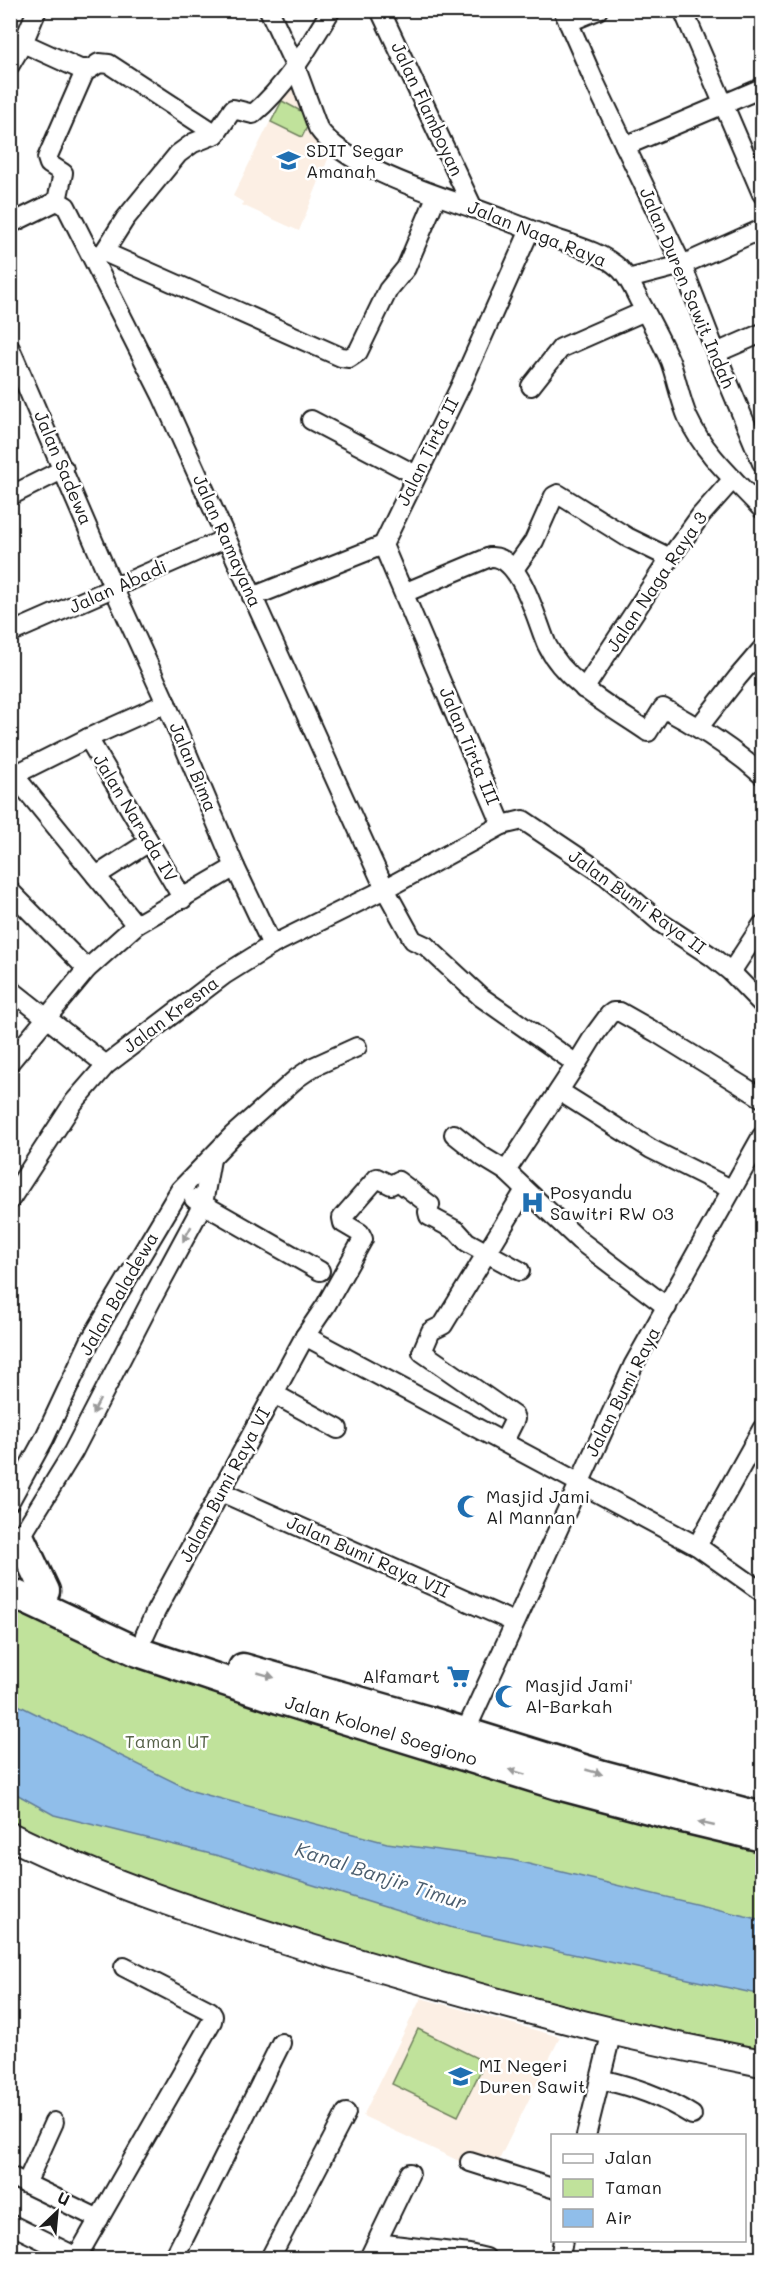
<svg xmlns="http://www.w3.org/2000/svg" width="773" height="2269" font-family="Mali,sans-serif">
	<rect width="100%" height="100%" fill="#fff"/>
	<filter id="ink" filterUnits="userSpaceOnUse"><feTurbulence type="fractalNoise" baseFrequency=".0167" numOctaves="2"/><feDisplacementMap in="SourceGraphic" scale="12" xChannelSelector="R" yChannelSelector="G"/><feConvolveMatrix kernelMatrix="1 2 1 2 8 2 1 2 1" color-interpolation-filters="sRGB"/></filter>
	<g filter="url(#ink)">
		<g fill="#fcefe4">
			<polygon points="295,72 332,149 299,231 242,205 243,202 233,196"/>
			<polygon points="421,1998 560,2037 491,2176 363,2116"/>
		</g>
		<g fill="#c0e29b" stroke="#6e7f5c" stroke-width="1.5">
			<polygon points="282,101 312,117 302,137 271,122"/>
			<polygon points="10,1592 138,1652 762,1837 762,2063 415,1980 11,1833"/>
			<polygon points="418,2029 485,2062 458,2116 392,2084"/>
		</g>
		<polygon fill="#90beea" stroke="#627d98" stroke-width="1.5" points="10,1701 192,1791 387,1843 512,1860 762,1920 762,1995 453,1928 219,1856 54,1815 11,1791"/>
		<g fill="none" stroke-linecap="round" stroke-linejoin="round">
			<defs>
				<g id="street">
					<path d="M269 10 296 68 318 128C344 166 430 193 473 208 499 217 524 228 550 237 573 245 602 252 620 269 629 278 634 290 639 300 650 320 661 340 670 361 677 380 680 400 688 418 705 455 735 480 762 509"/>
					<polyline points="380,10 473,208"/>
					<polyline points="563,10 595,83 682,265 716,353 762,463"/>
					<polyline points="683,10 762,194"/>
					<polyline points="569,22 598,10"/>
					<polyline points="23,43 80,69 90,69 99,63 109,64 216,134"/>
					<polyline points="10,65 23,43 37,10"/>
					<polyline points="625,146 762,88"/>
					<polyline points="57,201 66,206 162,396 385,889 413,940 426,946 481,997 568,1058 575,1065"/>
					<polyline points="57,201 63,173 49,164 47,158 86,69"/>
					<polyline points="10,224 57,201"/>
					<polyline points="104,252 341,357 349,358 358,352 388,290 406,268 436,197"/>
					<path d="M95 257 104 252 125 219 178 154 193 143 216 134 233 109 253 114C287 85 308 48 331 10"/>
					<polyline points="628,279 682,265 762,229"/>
					<polyline points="10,348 114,589 166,703 235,867 272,945"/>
					<polyline points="716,353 762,333"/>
					<polyline points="531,386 561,348 645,311"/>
					<polyline points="311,420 416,475"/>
					<polyline points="10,496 64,469"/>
					<polyline points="514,569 534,541 554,496 558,494 627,537 670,558"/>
					<path d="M404 593 490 557C521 554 537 623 547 645 565 683 615 709 648 732L663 708C699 727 732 748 762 775"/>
					<polyline points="252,597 383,545 461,385 530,230"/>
					<polyline points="10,633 225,539"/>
					<polyline points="584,689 670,558 701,515 733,479"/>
					<polyline points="699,727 738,677 762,649"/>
					<polyline points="88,738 183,899"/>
					<polyline points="13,774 136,925"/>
					<polyline points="10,777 88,738 166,703"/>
					<polyline points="502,825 523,820 605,875 661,923 711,956 731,972 762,1004"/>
					<polyline points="96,876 149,842"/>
					<polyline points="10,891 87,969"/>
					<polyline points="731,972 762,925"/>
					<polyline points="10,989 106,1065"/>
					<polyline points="10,1062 87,969 136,925 235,867"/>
					<polyline points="559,1091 651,1149 731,1189"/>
					<polyline points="454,1134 483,1157 506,1171"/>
					<polyline points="194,1199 320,1271"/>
					<polyline points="10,1200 74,1102 106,1065 224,975 272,945 385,889 502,825 383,545"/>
					<polyline points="667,1307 579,1240 506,1171 579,1060 595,1034 609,1015 613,1012 620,1012 657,1033 762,1098"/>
					<polyline points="305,1336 697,1546 762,1592"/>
					<polyline points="274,1394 338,1429"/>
					<polyline points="504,1441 515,1419 514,1416 422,1352 431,1331 443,1325 525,1190"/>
					<polyline points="221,1492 514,1622"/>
					<polyline points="10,1501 44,1439 90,1341 180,1190 233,1135 297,1078 313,1067 357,1047"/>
					<polyline points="697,1546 762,1429"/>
					<polyline points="10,1560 20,1538 73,1452 154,1295 203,1204 211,1159"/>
					<polyline points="145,1635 156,1611 305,1336 326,1305 363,1239 360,1233 343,1223 342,1218 377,1178 391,1185 398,1181 430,1205 428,1212 429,1216 457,1231 467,1242 520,1271"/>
					<polyline points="461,1741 633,1366 762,1136"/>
					<path d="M600 2079C634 2087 662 2096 692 2115"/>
					<polyline points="586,2136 612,2031"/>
					<polyline points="470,2162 552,2188"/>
					<polyline points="10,2176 99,2219"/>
					<polyline points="26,2184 54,2122"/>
					<polyline points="10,2224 79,2258"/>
					<polyline points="377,2243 469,2254 486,2258"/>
					<polyline points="77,2257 212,2021 213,2016 210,2011 124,1967"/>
					<polyline points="174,2258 281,2043"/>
					<polyline points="270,2258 346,2113"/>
					<polyline points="369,2258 410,2173"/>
					<polyline points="560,2258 563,2240"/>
				</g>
				<path id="secondary" d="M10 1836C105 1883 204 1915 304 1946 406 1977 508 2006 611 2031 661 2043 712 2053 762 2063"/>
				<g id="primary">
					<polyline points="20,1538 45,1591"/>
					<polyline points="10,1592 138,1652 279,1699 558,1785 679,1817 762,1837"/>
					<polyline points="243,1668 429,1721 603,1775 762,1817"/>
				</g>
			</defs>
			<use href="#street" stroke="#1c1c1c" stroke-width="22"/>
			<use href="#secondary" stroke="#1c1c1c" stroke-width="30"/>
			<use href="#primary" stroke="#1c1c1c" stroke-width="33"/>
			<use href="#street" stroke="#fff" stroke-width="18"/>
			<use href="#secondary" stroke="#fff" stroke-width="26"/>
			<use href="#primary" stroke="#fff" stroke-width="28"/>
		</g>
		<defs><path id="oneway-solid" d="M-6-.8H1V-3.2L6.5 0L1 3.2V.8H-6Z" transform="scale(1.5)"/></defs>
		<g fill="#999">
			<use href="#oneway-solid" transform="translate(187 1234) rotate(119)"/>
			<use href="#oneway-solid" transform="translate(96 1407) rotate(117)"/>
			<use href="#oneway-solid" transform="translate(266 1675) rotate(16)"/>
			<use href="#oneway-solid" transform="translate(517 1772) rotate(-163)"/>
			<use href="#oneway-solid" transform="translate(594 1772) rotate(16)"/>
			<use href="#oneway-solid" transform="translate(706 1824) rotate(-167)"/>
		</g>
	</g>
	<defs>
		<symbol id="school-bare" viewBox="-9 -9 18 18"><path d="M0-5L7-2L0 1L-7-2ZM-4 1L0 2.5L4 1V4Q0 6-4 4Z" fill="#1f6fb2" stroke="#fff" stroke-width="2.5" paint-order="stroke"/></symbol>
		<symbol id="hospital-bare" viewBox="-9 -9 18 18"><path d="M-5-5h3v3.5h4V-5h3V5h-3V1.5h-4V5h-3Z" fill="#1f6fb2" stroke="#fff" stroke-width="2.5" paint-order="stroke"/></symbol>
		<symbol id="mosque-bare" viewBox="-9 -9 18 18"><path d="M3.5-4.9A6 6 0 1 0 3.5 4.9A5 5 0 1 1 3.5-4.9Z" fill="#1f6fb2" stroke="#fff" stroke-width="2.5" paint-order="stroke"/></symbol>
		<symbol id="supermarket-bare" viewBox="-9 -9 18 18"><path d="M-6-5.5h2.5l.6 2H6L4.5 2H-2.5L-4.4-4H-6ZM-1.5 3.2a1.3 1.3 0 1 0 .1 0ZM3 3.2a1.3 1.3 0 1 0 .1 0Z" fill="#1f6fb2" stroke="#fff" stroke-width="2.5" paint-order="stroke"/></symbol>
	</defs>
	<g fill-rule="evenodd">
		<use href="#school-bare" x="272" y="144" width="33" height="33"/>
		<use href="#hospital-bare" x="516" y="1186" width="33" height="33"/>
		<use href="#mosque-bare" x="452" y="1490" width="33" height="33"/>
		<use href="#supermarket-bare" x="442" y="1660" width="33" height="33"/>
		<use href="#mosque-bare" x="490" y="1680" width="33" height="33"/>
		<use href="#school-bare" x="444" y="2060" width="33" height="33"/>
	</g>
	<g text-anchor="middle" stroke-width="5" stroke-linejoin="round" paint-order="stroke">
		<g font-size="18" fill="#1c1c1c" stroke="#fff">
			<text transform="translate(427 109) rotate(65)" y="6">Jalan Flamboyan</text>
			<text transform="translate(537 234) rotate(22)" y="6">Jalan Naga Raya</text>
			<text transform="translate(687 288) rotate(67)" y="6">Jalan Duren Sawit Indah</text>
			<text transform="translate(428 452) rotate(-64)" y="6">Jalan Tirta II</text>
			<text transform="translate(63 468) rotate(67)" y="6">Jalan Sadewa</text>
			<text transform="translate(227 541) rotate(66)" y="6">Jalan Ramayana</text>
			<text transform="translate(657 582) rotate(-56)" y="6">Jalan Naga Raya 3</text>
			<text transform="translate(118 587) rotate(-24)" y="6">Jalan Abadi</text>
			<text transform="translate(469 746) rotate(67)" y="6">Jalan Tirta III</text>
			<text transform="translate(193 767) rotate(67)" y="6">Jalan Bima</text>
			<text transform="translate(135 818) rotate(59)" y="6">Jalan Narada IV</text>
			<text transform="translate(637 902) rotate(36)" y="6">Jalan Bumi Raya II</text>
			<text transform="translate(171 1015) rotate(-37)" y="6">Jalan Kresna</text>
			<text transform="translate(119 1294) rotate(-60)" y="6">Jalan Baladewa</text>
			<text transform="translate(623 1392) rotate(-63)" y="6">Jalan Bumi Raya</text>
			<text transform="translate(225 1485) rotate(-62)" y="6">Jalam Bumi Raya VI</text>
			<text transform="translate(368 1557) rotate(24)" y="6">Jalan Bumi Raya VII</text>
			<text transform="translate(381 1731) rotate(17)" y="6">Jalan Kolonel Soegiono</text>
		</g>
		<g font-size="18" fill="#1c1c1c" stroke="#fff" text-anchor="start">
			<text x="306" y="157">SDIT Segar<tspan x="306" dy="21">Amanah</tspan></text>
			<text x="550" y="1199">Posyandu<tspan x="550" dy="21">Sawitri RW 03</tspan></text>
			<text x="486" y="1503">Masjid Jami<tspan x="486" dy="21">Al Mannan</tspan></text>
			<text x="440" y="1683" text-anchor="end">Alfamart</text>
			<text x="525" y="1692">Masjid Jami'<tspan x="525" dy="21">Al-Barkah</tspan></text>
			<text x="479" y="2072">MI Negeri<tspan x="479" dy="21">Duren Sawit</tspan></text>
		</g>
		<g font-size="18" fill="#556148" stroke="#fff">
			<text x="167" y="1748">Taman UT</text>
		</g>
		<g font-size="20" font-style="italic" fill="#4a5d6e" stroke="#fff">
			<text transform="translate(381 1876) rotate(18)" y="7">Kanal Banjir Timur</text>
		</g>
	</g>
	<rect width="773" height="2269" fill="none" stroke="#fff" stroke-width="36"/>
	<rect x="18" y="18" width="737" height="2233" fill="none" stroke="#1c1c1c" stroke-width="2" filter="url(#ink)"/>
	<rect x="551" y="2134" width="195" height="108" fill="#ffffff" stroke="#a4a4a4" stroke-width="1.5"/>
	<rect x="563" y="2154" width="30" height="9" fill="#ffffff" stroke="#a4a4a4" stroke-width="1.5"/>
	<text x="605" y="2164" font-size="18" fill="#1c1c1c">Jalan</text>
	<rect x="563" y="2179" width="30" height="18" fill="#c0e29b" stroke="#a4a4a4" stroke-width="1.5"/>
	<text x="605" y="2194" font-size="18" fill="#1c1c1c">Taman</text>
	<rect x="563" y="2209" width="30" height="18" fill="#90beea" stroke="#a4a4a4" stroke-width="1.5"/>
	<text x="605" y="2224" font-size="18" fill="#1c1c1c">Air</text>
	<g transform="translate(57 2212) rotate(26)" stroke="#ffffff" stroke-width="4.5" paint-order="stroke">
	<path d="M0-4.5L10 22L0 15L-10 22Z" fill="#1c1c1c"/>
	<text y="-9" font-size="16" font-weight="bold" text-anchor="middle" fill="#1c1c1c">U</text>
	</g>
</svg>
